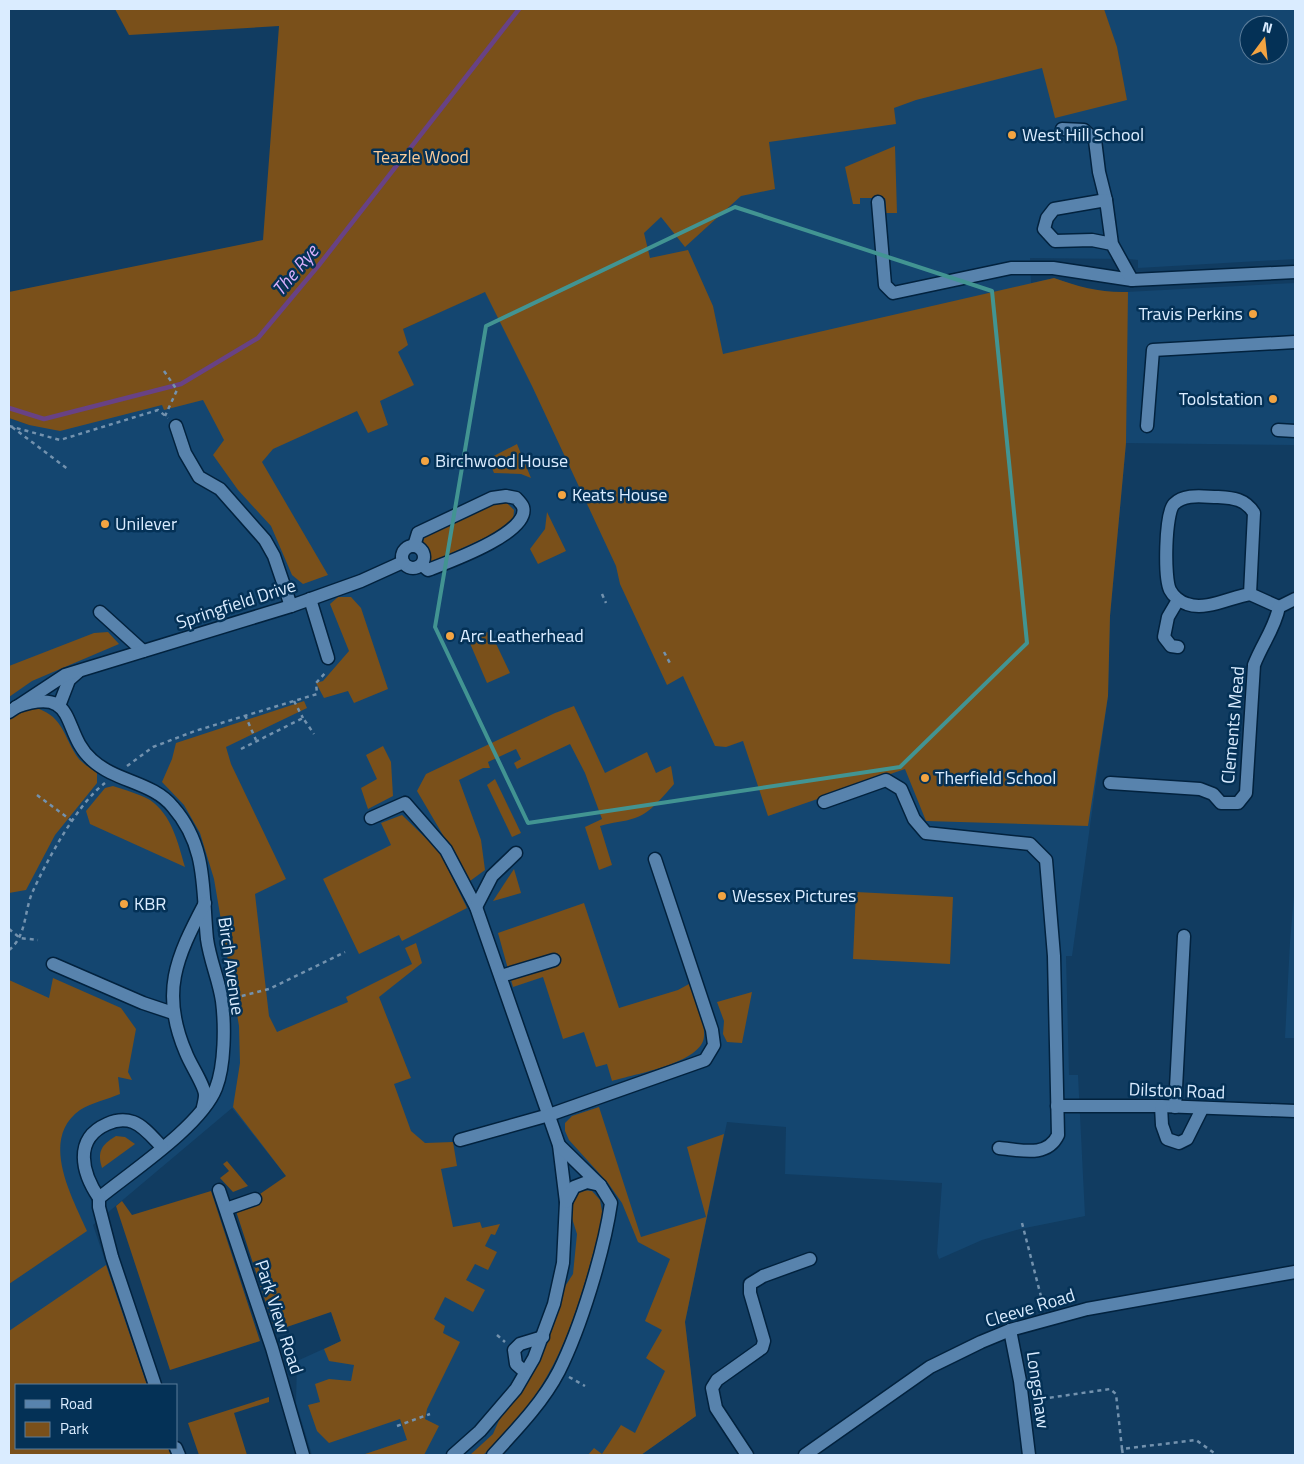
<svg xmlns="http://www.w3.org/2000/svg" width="1304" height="1464" font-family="'Titillium Web',sans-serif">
	<rect width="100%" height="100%" fill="#113c61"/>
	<g fill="#144670" fill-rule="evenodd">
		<path d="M895 9H1295V259L1138 268V260L1129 259 1030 258 1031 283 1054 278 1086 289 1107 293 1295 283V445L1126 443 1110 616 1108 696 1072 956H1066L1069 1075H1078L1085 1216 1020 1229 982 1240 939 1259 937 1253 942 1183 785 1174 786 1127 727 1122 685 1322 696 1416 641 1455H312L296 1403 297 1361 341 1341 286 1176 232 1108 93 1225 147 1385H16V1448H168L171 1455H9V418L29 425 403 329 485 291 726 746 742 741 641 222ZM1249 25H1279V55H1249Z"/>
		<polygon points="1295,884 1295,1038 1285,1038 1290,942"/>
	</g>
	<g fill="#7a501a">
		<path d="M115 9H1104L1117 47 1127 100 1055 118 1042 68 916 100 894 108 896 124 769 142 775 189 741 196 685 247 661 217 644 233 650 258 688 250 713 306 723 354 1054 278C1080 287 1101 293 1128 292L1126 443 1110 616 1108 696 1088 826 926 821 905 769 768 816 743 741 726 747 715 746 683 676 667 685 620 584 616 566 532 386 485 292 403 329 408 345 398 352 414 385 380 401 388 425 368 433 357 411 273 449 262 462 328 575 303 584 292 575 271 526 238 490 213 455 224 440 203 400 164 410 162 405 60 431 29 425 9 418V292L263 240 279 26 129 35Z"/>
		<polygon points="895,146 897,213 886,213 885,198 860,198 860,204 853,204 845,167"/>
		<polygon points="517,444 531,478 521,474 494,473 488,459"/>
		<path d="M496 502 507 503 514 510 513 522 508 527 430 563C431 550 429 546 419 540Z"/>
		<polygon points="547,512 566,551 538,564 530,549 545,529"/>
		<polygon points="338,597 351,597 361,608 388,689 354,703 348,691 324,698 316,683 323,681 349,651 330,604"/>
		<polygon points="490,631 510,673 487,683 469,641"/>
		<polygon points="108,632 119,644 32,681 9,697 9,666 94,633"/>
		<polygon points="304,701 307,708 226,747 231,764 286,879 255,894 269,1016 277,1032 348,1002 346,997 412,964 405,948 416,943 422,963 379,997 411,1078 394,1084 411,1131 425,1143 453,1142 457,1166 441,1169 453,1227 480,1222 482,1228 500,1224 495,1235 491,1234 485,1246 497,1252 488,1270 475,1264 466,1280 485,1290 473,1312 445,1297 434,1319 445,1326 443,1333 460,1342 427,1409 425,1419 439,1426 424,1455 362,1455 407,1440 400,1419 329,1443 317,1431 308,1405 320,1402 315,1384 329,1379 351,1381 354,1365 329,1361 324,1349 341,1341 331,1312 275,1331 236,1211 260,1203 257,1196 286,1176 233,1107 240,1063 239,1026 214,879 200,833 184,805 162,782 172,759 176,743"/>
		<path d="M574 706 605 773 647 752 656 773 671 766 674 784C664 795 650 814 635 818 624 822 612 822 600 826L612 865 599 870 585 827 602 819 585 773 570 744 517 769 514 763 521 759 516 749 488 762 490 768H483L459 780 481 840 485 870 470 881 417 791 426 774 555 713Z"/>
		<path d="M33 707C62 715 62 732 76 755 80 762 90 768 97 773V783L55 835 26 890 9 893V719L22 710Z"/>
		<polygon points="383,746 391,762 393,796 368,809 361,788 377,779 366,755"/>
		<polygon points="495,779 521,833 512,837 487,785"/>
		<path d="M113 786C125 790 139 794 150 800 172 815 178 843 185 867L90 824 86 811 105 788Z"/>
		<polygon points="402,815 439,851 467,908 402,941 399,935 359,954 323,879 391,845 381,823"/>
		<polygon points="514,869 521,893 493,901"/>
		<polygon points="856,892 953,897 950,964 853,959"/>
		<path d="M584 903 619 1008 678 990 689 984C695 1000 705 1018 704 1036 703 1063 634 1074 612 1081L607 1064 596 1067 584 1032 563 1039 543 977 513 987 498 933Z"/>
		<path d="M53 978 121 1008 136 1029 128 1072 132 1080 118 1077 120 1094C108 1099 91 1103 80 1110 39 1139 72 1197 87 1231L9 1284V980L49 998Z"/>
		<polygon points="752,992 742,1043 727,1042 723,1034 724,1021 717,1002"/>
		<polygon points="599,1107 641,1237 706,1217 687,1147 724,1134 685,1322 696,1416 641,1455 588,1455 594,1448 602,1454 621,1425 635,1433 665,1371 646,1358 662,1330 645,1321 670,1259 638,1242 622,1203 608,1183 569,1140 565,1131 565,1123 572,1116"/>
		<path d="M116 1136 125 1137 135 1144 102 1168C97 1152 101 1145 116 1136Z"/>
		<polygon points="227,1161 248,1186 233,1192 220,1178 229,1171 223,1164"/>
		<path d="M582 1190 592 1191 600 1200 603 1217C576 1315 561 1384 483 1455H470L493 1434 500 1418 522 1388 542 1355 553 1327 564 1288 573 1274 577 1234 570 1212 573 1197Z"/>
		<polygon points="211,1191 260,1341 170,1370 116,1206 122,1201 132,1215"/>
		<polygon points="106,1265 147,1385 16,1385 16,1448 168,1448 171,1455 9,1455 9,1331"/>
		<polygon points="269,1397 269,1402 234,1413 247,1455 199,1455 188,1423"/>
	</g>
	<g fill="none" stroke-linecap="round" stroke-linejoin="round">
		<polyline stroke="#684285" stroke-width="4.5" points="9,408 44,419 181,384 258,338 319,265 519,9"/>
		<defs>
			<g id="minor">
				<polyline points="1062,129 1084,130 1095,140 1099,172 1106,200"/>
				<polyline points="878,202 885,285 893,293 1011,268 1053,268 1132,280 1295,272"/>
				<polyline points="1112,244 1092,240 1055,241 1044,229 1047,218 1054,209 1106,200 1112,244 1132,280"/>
				<polyline points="176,426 185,453 199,477 220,489 265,540 274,556 291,606"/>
				<polyline points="1147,426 1153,350 1295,342"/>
				<polyline points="1278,430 1295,431"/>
				<circle cx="413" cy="557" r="11"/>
				<path d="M414 546 418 533 492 498 506 496 516 498C518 500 522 504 523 507 531 533 446 563 428 570L422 565"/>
				<path d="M1250 594C1231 597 1206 611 1187 604 1180 602 1173 596 1170 590 1164 578 1165 513 1174 504 1185 493 1204 497 1218 497 1234 498 1245 499 1254 513L1250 594 1279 607"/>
				<polyline points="310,599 328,658"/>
				<polyline points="100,612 143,651"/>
				<polyline points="1178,647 1171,646 1164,637 1168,617 1178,600"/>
				<polyline points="59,706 69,680 78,672"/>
				<path d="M16 707C80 685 60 732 92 760 116 782 153 782 173 807 208 847 202 891 207 939 210 961 219 980 222 1001 225 1025 225 1065 216 1088 201 1126 132 1171 99 1198V1207L112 1257 155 1385"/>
				<polyline points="9,712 65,675 291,606 361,581 403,562"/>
				<path d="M1110 783 1200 789 1213 794 1221 803H1238L1246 793 1254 665C1262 644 1275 628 1279 607L1295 599"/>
				<path d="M824 802 886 780 901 789 914 819 926 833 1030 844 1046 860 1054 956 1058 1135C1047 1158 1021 1150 999 1148"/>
				<polyline points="371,818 405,803 446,850 476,907 559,1145 566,1202 563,1263 554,1304 534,1358 516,1389 480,1431 453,1455"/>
				<polyline points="476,907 492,876 516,853"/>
				<polyline points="53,964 143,1003 173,1013"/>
				<polyline points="501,976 554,960"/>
				<polyline points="1057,1106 1161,1106 1295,1111"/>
				<polyline points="1161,1106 1162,1125 1167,1139 1179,1143 1187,1139 1202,1109"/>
				<path d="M203 1107C204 1103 205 1099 205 1095 205 1086 190 1064 186 1053 160 993 176 958 205 903"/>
				<polyline points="1175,1107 1184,936"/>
				<polyline points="460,1140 549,1115 705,1060 714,1045 712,1030 655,859"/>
				<polyline points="219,1190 272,1348 303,1455"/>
				<path d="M99 1198C82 1173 73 1139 107 1124 116 1120 124 1119 133 1122 144 1126 154 1139 162 1147"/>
				<polyline points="566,1202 574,1187 587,1182 600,1185"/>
				<polyline points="226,1209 255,1199"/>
				<polyline points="1010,1330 1020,1381 1029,1455"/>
				<polyline points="525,1372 516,1364 514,1350 520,1344 543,1337"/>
				<polyline points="176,1448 179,1455"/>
				<path d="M493 1455C517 1429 543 1402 559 1371 581 1327 604 1251 611 1203L600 1185 559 1145"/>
				<polyline points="747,1455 716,1408 712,1388 717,1380 762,1348 764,1341 750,1293 750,1284 763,1276 810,1259"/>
				<polyline points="805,1455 930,1367 981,1342 1010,1330 1087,1309 1295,1272"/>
			</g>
		</defs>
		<use href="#minor" stroke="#02223e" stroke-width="15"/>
		<g stroke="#7392ae" stroke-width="2.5" stroke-dasharray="4 4" stroke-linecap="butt">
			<polyline points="164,371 177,390 165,416"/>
			<polyline points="9,426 60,440 158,410 168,418"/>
			<polyline points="12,427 69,470"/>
			<polyline points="602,594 606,603"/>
			<polyline points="664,652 671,665"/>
			<polyline points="294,701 303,718"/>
			<polyline points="245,715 256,740"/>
			<polyline points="241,749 303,718 314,734"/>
			<polyline points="127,766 153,747 195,731 317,694 316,683 327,671"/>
			<polyline points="37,795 72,821"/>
			<polyline points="9,929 20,938 38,940"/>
			<path d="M9 950C27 936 24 910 33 891 47 860 78 803 105 783"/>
			<polyline points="234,998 269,989 345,952"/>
			<polyline points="1022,1223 1044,1308"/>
			<polyline points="497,1335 505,1342"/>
			<polyline points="569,1377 585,1386"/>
			<polyline points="1034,1400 1110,1389 1116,1394 1122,1449 1196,1440 1217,1455"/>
			<polyline points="397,1426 430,1414"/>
			<polyline points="1122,1449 1123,1455"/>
		</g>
		<use href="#minor" stroke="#5883ad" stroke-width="12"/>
	</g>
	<path fill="none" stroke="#429492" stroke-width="4" stroke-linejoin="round" d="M735 207 992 291 1027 643 900 767 528 823 435 627 486 326Z"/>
	<g fill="#f3a442" stroke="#043156" stroke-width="2">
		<circle cx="1012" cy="135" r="5"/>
		<circle cx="1253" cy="314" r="5"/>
		<circle cx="1273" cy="399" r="5"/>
		<circle cx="425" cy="461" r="5"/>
		<circle cx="562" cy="495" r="5"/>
		<circle cx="105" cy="524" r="5"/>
		<circle cx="450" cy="636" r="5"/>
		<circle cx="925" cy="778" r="5"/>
		<circle cx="722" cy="896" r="5"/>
		<circle cx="124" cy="904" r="5"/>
	</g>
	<g text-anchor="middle" stroke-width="5" stroke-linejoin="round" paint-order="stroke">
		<g font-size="18" fill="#daecff" stroke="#043156" text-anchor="start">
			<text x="1022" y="141">West Hill School</text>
			<text x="1243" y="320" text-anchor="end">Travis Perkins</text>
			<text x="1263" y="405" text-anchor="end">Toolstation</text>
			<text x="435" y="467">Birchwood House</text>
			<text x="572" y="501">Keats House</text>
			<text x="115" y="530">Unilever</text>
			<text x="460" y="642">Arc Leatherhead</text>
			<text x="935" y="784">Therfield School</text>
			<text x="732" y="902">Wessex Pictures</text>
			<text x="134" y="910">KBR</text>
		</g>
		<g font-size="18" fill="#facb98" stroke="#043156">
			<text x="421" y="163">Teazle Wood</text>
		</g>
		<g font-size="18" fill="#daecff" stroke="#043156">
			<text transform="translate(236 604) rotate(-18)" y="6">Springfield Drive</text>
			<text transform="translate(1233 725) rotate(-85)" y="6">Clements Mead</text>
			<text transform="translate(231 966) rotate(82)" y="6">Birch Avenue</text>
			<text transform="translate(1177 1091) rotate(2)" y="6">Dilston Road</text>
			<text transform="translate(1030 1308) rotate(-17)" y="6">Cleeve Road</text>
			<text transform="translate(279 1317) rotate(72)" y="6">Park View Road</text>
			<text transform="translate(1038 1390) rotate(82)" y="6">Longshaw</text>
		</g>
		<g font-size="19" font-style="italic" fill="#d7aefb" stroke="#043156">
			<text transform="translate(295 270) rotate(-50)" y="7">The Rye</text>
		</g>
	</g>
	<rect width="1304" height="1464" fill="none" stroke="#daecff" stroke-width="20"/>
	<rect x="15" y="1384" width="162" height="65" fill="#043156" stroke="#5a7c9a"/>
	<rect x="25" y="1400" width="25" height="8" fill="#5883ad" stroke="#5a7c9a"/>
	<text x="60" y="1409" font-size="15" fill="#daecff">Road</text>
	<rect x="25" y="1422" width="25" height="15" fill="#7a501a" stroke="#5a7c9a"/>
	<text x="60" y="1434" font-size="15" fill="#daecff">Park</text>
	<g transform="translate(1264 40) rotate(15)"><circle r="24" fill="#043156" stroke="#5a7c9a"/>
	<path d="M0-4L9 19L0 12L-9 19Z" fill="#f3a442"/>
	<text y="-8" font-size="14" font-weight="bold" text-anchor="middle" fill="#daecff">N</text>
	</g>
</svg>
